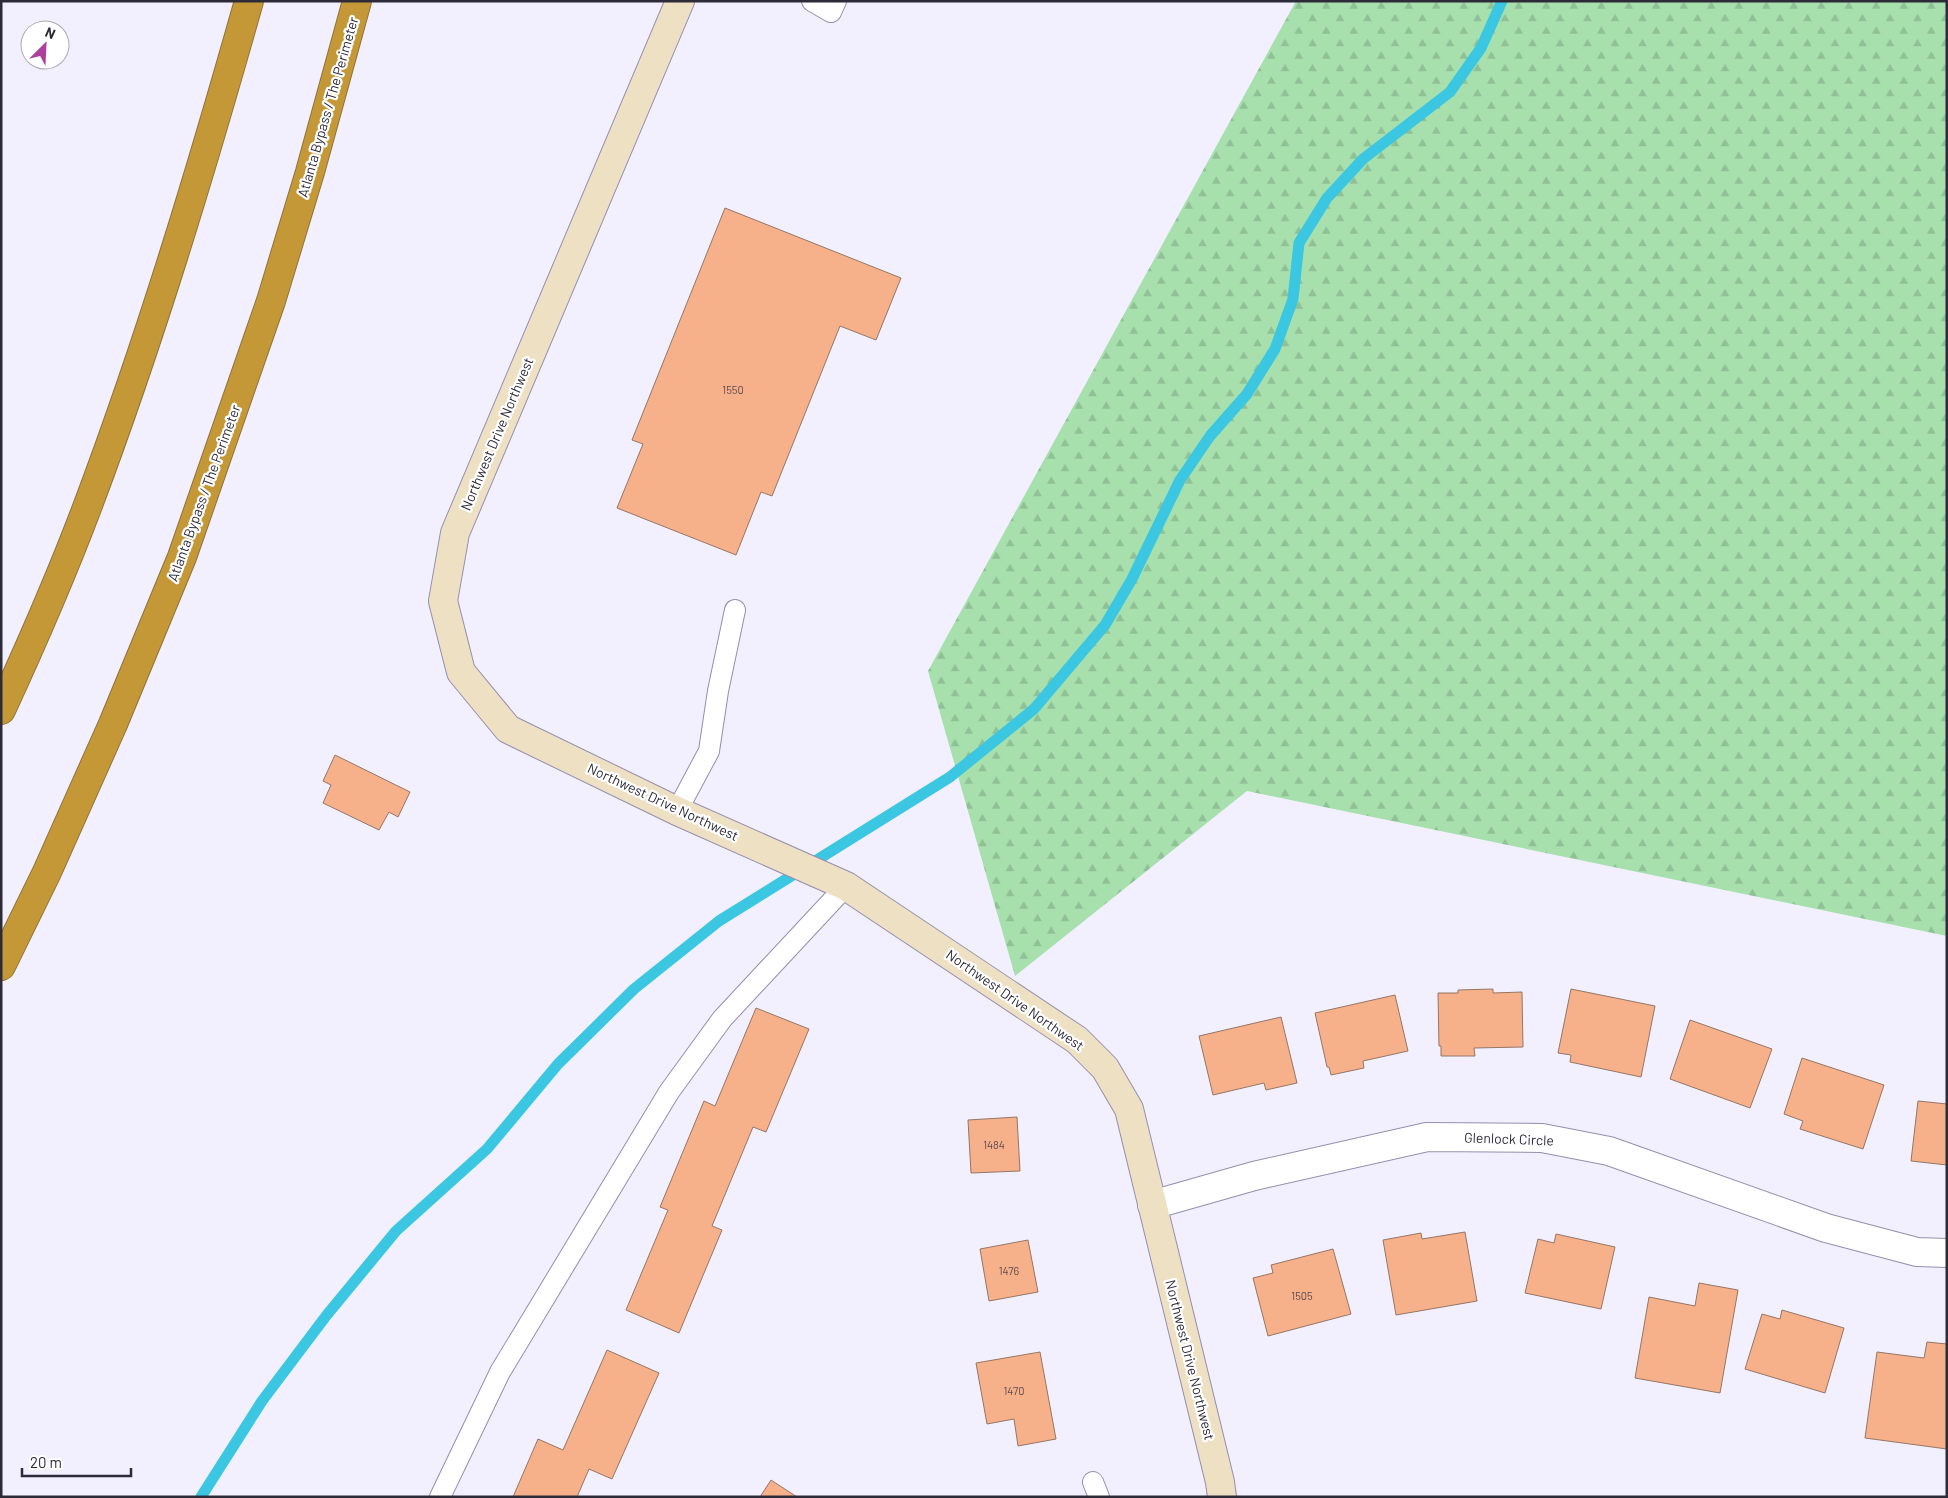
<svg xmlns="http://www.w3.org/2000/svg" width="1948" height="1498" font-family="Barlow,sans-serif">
	<defs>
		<pattern id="forest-firs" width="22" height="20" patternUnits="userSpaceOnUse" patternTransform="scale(1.25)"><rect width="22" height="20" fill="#a7e0ad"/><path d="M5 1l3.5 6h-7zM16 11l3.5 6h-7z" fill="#90c096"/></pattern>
	</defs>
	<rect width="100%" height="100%" fill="#f2f0ff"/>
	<polygon fill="url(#forest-firs)" points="1296,1 1947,1 1947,936 1247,791 1015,976 928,671"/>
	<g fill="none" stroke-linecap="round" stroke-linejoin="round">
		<polyline stroke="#3bc6e2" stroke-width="11" points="201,1497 262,1401 326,1316 396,1231 487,1149 558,1064 634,989 719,921 950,777 1034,709 1105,625 1132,579 1180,480 1210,436 1247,394 1275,349 1293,299 1299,243 1327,198 1363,159 1450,92 1481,48 1502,1"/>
	</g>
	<g fill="#f6b18b" stroke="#967563">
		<polygon points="725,208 901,278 876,340 840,326 772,496 761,492 736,555 617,508 643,444 632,440"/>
		<polygon points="335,755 410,792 398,817 389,812 379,830 323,803 331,785 323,781"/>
		<polygon points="1493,989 1493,993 1522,992 1523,1047 1474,1048 1475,1056 1441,1056 1441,1046 1439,1046 1438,993 1458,993 1458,990"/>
		<polygon points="1571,989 1655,1006 1641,1077 1570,1062 1571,1055 1558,1053"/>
		<polygon points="1395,995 1408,1051 1363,1061 1364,1068 1331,1075 1329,1067 1327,1067 1315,1013"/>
		<polygon points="756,1008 809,1029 766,1132 753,1127 712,1226 722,1230 679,1333 626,1310 668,1210 660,1207 704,1101 715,1106"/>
		<polygon points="1281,1017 1297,1083 1266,1090 1264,1083 1213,1095 1199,1036"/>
		<polygon points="1690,1020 1772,1049 1750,1108 1670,1079"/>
		<polygon points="1802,1058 1884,1085 1863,1149 1800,1129 1803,1121 1784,1114"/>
		<polygon points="1918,1101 1947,1104 1947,1165 1911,1161"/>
		<polygon points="1017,1117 1020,1171 971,1173 968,1120"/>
		<polygon points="1465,1232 1477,1301 1396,1315 1383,1240 1421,1233 1422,1239"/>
		<polygon points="1556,1234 1615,1247 1601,1309 1525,1293 1538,1239 1554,1243"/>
		<polygon points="1028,1240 1038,1292 989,1301 980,1249"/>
		<polygon points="1333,1249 1351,1314 1268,1336 1253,1278 1273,1273 1271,1265"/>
		<polygon points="1699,1283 1738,1290 1720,1393 1635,1378 1649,1297 1695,1306"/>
		<polygon points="1782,1310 1844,1328 1825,1393 1745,1369 1762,1314 1780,1319"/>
		<polygon points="1927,1342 1947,1344 1947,1449 1865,1438 1877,1352 1924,1358"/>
		<polygon points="607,1350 659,1373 612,1479 589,1469 577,1497 513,1497 538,1439 563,1450"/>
		<polygon points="1040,1352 1056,1439 1018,1446 1014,1419 987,1424 976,1363"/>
		<polygon points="771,1480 797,1497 760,1497"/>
	</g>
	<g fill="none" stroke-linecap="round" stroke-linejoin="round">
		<defs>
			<g id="lane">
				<polyline points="812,1 831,12 836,1"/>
				<polyline points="677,811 709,751 718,691 735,610"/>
				<polyline points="1093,1482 1099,1497"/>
				<polyline points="440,1497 500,1372 669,1092 722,1019 846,886"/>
			</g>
			<polyline id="street" points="1152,1205 1254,1176 1427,1137 1542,1138 1609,1151 1826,1228 1917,1252 1947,1253"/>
			<polyline id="secondary" points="680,1 455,533 443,601 461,672 508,729 677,811 846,886 1077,1040 1105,1068 1129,1109 1220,1482 1222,1497"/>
			<g id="highway">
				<path d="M1 710C32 643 62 574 88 505 150 340 201 171 249 1"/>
				<polyline points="1,966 47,872 113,724 182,557 271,301 310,172 357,1"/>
			</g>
		</defs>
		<use href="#lane" stroke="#948eaf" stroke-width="22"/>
		<use href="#street" stroke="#948eaf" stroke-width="30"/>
		<use href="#secondary" stroke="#948eaf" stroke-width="30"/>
		<use href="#highway" stroke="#907238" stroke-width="30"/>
		<use href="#lane" stroke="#fff" stroke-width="20"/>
		<use href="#street" stroke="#fff" stroke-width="28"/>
		<use href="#secondary" stroke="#eee0c3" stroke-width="28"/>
		<use href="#highway" stroke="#c59837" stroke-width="28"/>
	</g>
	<g text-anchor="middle" stroke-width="4.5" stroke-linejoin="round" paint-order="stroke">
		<g font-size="11" fill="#604c4e">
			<text x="733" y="394">1550</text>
			<text x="994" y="1149">1484</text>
			<text x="1009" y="1275">1476</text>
			<text x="1302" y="1300">1505</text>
			<text x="1014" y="1395">1470</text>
		</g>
		<g font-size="14" fill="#2e2b39" stroke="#fff">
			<text transform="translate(328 107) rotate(-74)" y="5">Atlanta Bypass / The Perimeter</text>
			<text transform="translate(497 434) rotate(-67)" y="5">Northwest Drive Northwest</text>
			<text transform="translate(204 493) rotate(-70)" y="5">Atlanta Bypass / The Perimeter</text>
			<text transform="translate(663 802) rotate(25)" y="5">Northwest Drive Northwest</text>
			<text transform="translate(1015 1000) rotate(35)" y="5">Northwest Drive Northwest</text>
			<text transform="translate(1509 1139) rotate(2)" y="5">Glenlock Circle</text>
			<text transform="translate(1190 1360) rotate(76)" y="5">Northwest Drive Northwest</text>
		</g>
	</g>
	<rect width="1948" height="1498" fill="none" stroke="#2e2b39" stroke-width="5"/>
	<g transform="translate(45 45) rotate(24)"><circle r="24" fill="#ffffff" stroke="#abaab0"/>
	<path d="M0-4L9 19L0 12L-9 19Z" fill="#ae3f9d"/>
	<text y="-8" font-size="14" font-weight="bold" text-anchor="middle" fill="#2e2b39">N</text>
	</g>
	<path d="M22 1468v8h109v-8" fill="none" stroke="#2e2b39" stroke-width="2.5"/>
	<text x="30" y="1468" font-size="15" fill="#2e2b39" stroke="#ffffff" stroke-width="4" paint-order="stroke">20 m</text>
</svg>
